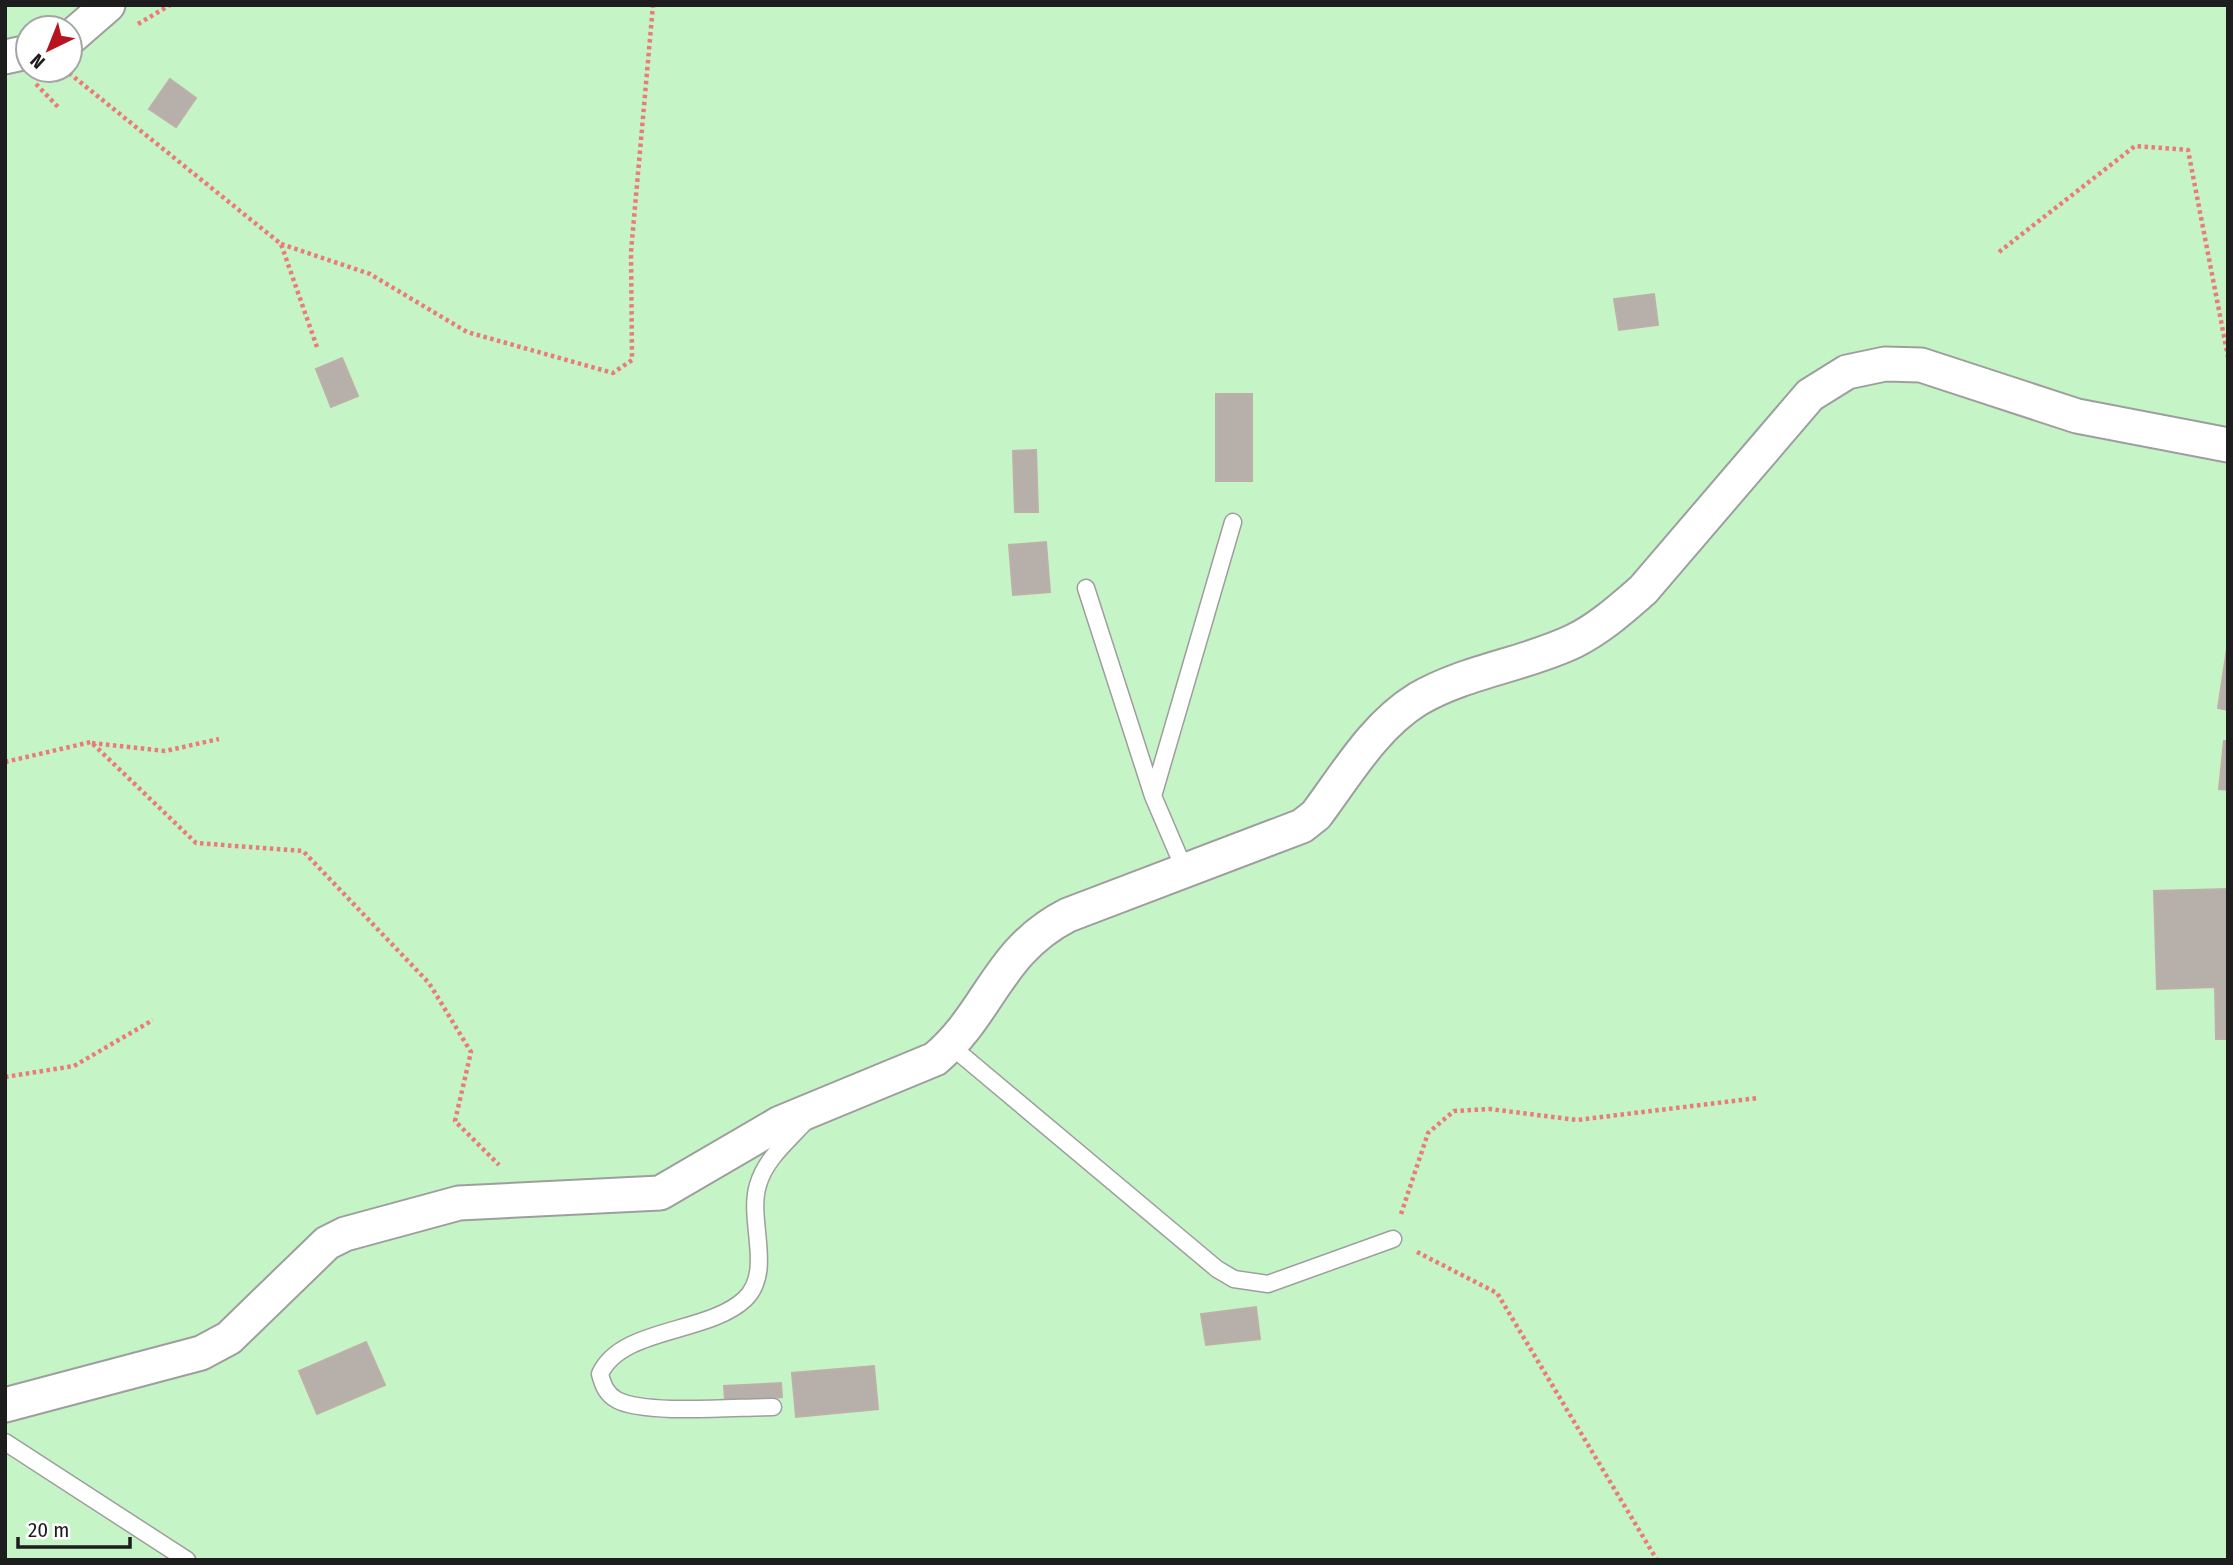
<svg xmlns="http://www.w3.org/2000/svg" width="2233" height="1565" viewBox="0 0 2233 1565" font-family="'Fira Sans Condensed',sans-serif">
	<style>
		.park { fill: #c5f4c6; fill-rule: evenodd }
		.building { fill: #b7afaa; stroke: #beb0a8; stroke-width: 2 }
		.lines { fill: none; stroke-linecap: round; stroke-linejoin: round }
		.service-casing { stroke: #9e9e9e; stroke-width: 19 }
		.minor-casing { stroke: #9e9e9e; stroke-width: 37 }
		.path { stroke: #ec7b77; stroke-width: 4.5; stroke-dasharray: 3.5 3.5; stroke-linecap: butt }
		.service { stroke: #fff; stroke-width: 16 }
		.minor { stroke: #fff; stroke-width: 33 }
	</style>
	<rect width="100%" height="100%" fill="#eeeae4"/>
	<!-- park -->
	<path class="park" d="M5,5H2228V1560H5ZM28,28H70V70H28Z"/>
	<!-- building -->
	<path class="building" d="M170,79L196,98L176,127L149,109Z
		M1654,294L1658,325L1619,330L1614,299Z
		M342,358L358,396L331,407L316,369Z
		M1216,394H1252V481H1216Z
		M1036,450L1038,512H1015L1013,451Z
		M1046,542L1050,592L1013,595L1009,545Z
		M2228,642V710L2218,708Z
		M2224,741H2228V790L2219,789Z
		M2228,889V1039H2216L2215,987L2157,989L2154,891Z
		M1256,1307L1260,1339L1206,1345L1201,1314Z
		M366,1342L385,1385L317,1414L299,1371Z
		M874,1366L878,1409L796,1417L792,1373Z
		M781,1383L782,1397L725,1401L724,1386Z"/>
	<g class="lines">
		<defs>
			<path id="service" d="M1086,588L1153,796L1186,873
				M1153,796L1233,522
				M951,1046L1217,1269L1234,1279L1268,1284L1393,1239
				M773,1407C737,1407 645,1415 617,1400C606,1394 603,1385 600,1374C621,1327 708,1334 745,1299C774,1271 747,1220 758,1185C765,1159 789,1140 806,1121
				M5,1442L187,1560"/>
			<path id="minor" d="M70,38L108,5
				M5,57L28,52
				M5,1405L201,1353L229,1338L327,1243L345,1234L459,1203L660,1193L780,1123L935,1059C990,1013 997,951 1068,915L1302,826L1316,815C1346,775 1374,726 1418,699C1466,671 1524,665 1574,641C1600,628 1621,609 1643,590L1810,395L1847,372L1885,364L1921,365L2077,416L2228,445"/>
		</defs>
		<!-- service casing -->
		<use href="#service" class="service-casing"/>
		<!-- minor casing -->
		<use href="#minor" class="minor-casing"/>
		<!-- path -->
		<path class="path" d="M138,24L170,5
			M69,73L281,244L318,350
			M36,84L59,108
			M281,244L370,274L467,332L613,373L632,360L631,252L653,5
			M1999,252L2135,146L2188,150L2228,357
			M92,743L165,751L219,739
			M5,762L91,742L196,843L303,851L429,983L471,1052L455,1121L499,1165
			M5,1077L74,1066L153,1020
			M1401,1214L1428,1133L1454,1111L1490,1109L1577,1120L1758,1098
			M1417,1252L1497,1293L1657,1560"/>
		<!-- service -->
		<use href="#service" class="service"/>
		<!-- minor -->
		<use href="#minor" class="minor"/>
	</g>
	<!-- border -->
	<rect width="2233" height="1565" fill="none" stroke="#1d1d1d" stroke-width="14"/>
	<!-- north arrow -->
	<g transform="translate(49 49) rotate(223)"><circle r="33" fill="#ffffff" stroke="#a5a5a5" stroke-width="2"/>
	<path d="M0-5L12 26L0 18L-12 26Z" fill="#b7141f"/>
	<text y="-10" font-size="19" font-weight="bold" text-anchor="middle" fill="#1d1d1d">N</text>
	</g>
	<!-- scale -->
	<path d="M18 1537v10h112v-10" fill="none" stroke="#1d1d1d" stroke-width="3.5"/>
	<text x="28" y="1537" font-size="21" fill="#1d1d1d" stroke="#ffffff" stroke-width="5" paint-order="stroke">20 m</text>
</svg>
